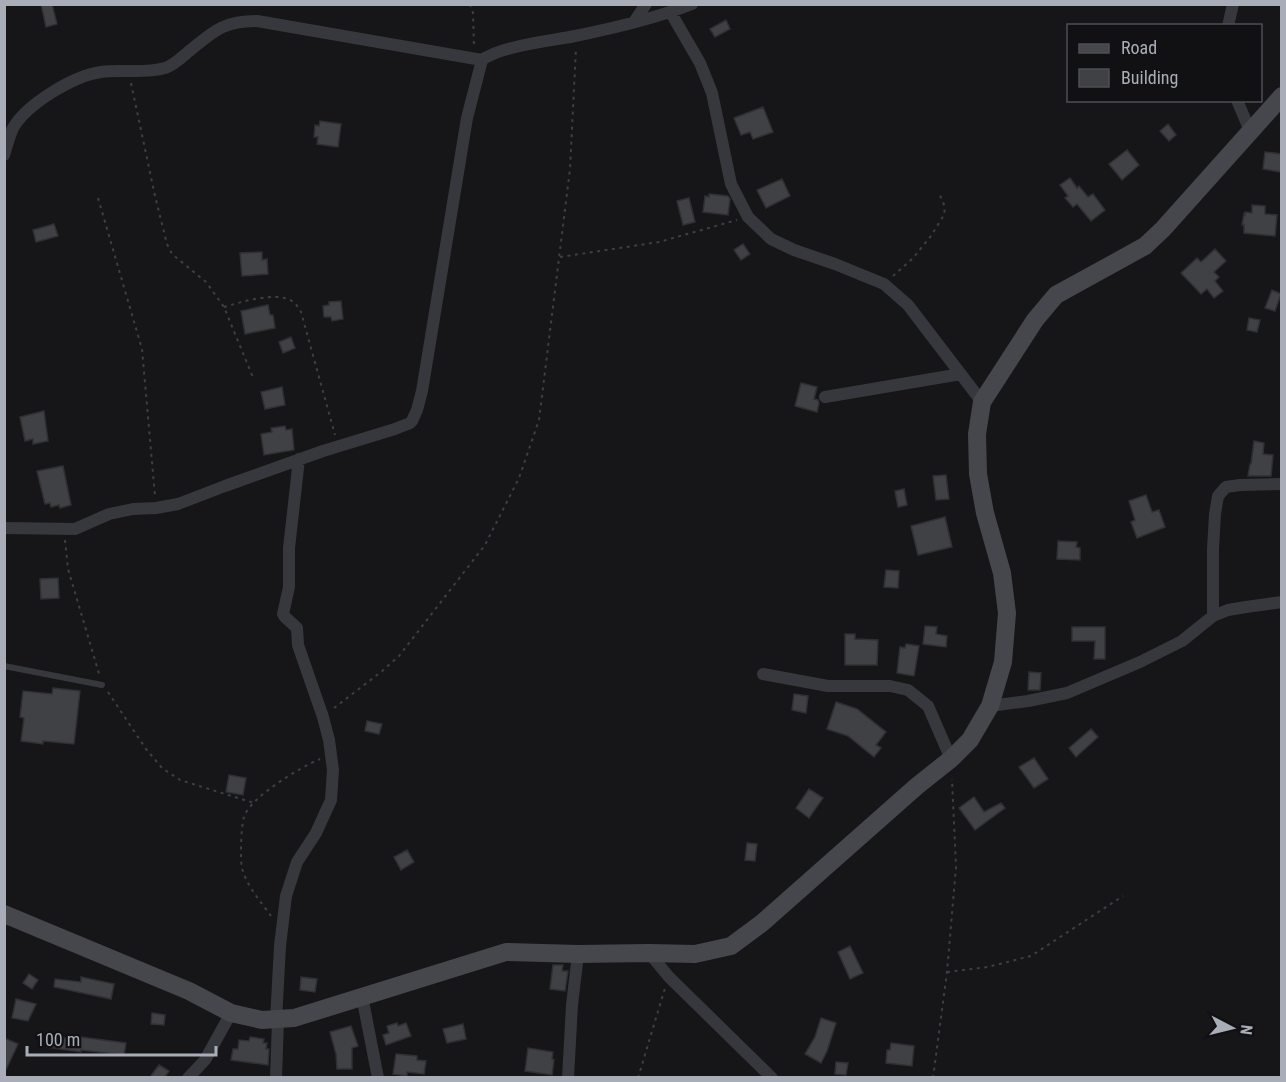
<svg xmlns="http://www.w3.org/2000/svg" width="1286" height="1082" viewBox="0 0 1286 1082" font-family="'Roboto Condensed',sans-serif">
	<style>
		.building { fill: #404145; stroke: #303034; stroke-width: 1.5 }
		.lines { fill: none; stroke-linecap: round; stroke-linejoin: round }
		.path { stroke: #3d3f44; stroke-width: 2; stroke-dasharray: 3 4.5; stroke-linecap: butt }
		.lane { stroke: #37383d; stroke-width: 6 }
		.street { stroke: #37383d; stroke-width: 12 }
		.secondary { stroke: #45474d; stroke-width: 18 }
	</style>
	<rect width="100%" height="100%" fill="#161618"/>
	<!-- building -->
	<path class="building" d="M41,4H52L57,24L46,27Z
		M726,20L730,29L715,37L710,29Z
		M763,107L773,132L753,139L750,132L741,135L734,118Z
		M320,121L341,124L338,147L317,144L318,137H314L315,125L319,126Z
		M1168,124L1176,135L1169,141L1160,131Z
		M1127,150L1139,165L1122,180L1109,164Z
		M1265,152L1281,154V172L1263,169Z
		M1070,178L1077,188L1079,186L1088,197L1093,194L1105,210L1091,221L1077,204L1073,207L1065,198L1068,196L1060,185Z
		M782,179L790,196L766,208L757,190Z
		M709,194L728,196L730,199L728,215L703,212L705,196L709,197Z
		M689,198L695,222L683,225L677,201Z
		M1252,205L1265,206V214L1277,215L1275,236L1244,233V225H1242L1244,214L1245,215V212L1252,213Z
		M54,224L58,236L36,242L33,230Z
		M743,244L750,254L741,260L734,250Z
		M1215,249L1226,261L1214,272L1219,277L1215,281L1223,291L1214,298L1207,289L1201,294L1181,273L1197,258L1201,262Z
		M262,252V260L267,259L268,274L242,276L240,253Z
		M1272,290L1281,294L1275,311L1265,308Z
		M341,301L343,319L332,321L331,317H324L323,306L329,305V302Z
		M268,305L270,315H273L275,328L245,334L241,311Z
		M1249,318L1260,320L1257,332L1247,330Z
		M291,337L295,348L283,353L279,342Z
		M801,383L817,387L814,399L818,400L819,403L817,412L795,406Z
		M282,387L285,405L265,409L261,392Z
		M44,411L48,441L33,444V439L25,441L20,417Z
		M285,426L286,430L292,429L294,450L264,455L261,434L272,432L271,428Z
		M1254,441L1264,443L1263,454L1273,455L1271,476H1248L1250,464H1251Z
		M63,466L71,505L60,508L59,505L51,507L50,503L45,504L37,471Z
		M946,475L949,499L936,500L933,476Z
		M904,489L907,505L898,507L895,491Z
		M1146,495L1152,512L1159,510L1165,527L1137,538L1131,522L1135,520L1129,501Z
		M945,517L952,547L918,555L911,526Z
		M1058,541L1077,542L1076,547L1080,548V560L1057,559Z
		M886,570L899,571L898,588L884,587Z
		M58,578L59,598L41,599L40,579Z
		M925,626L937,627L936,634L947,636L946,647L923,644Z
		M1072,627H1105V659H1094L1095,641H1072Z
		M845,634H855V639L878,640L877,665H845Z
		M906,644L919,646L914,676L897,673L900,647L905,648Z
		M1029,672L1041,673L1040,690H1028Z
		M53,688L80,691L74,744L43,741V744L21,741L24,718L20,717L23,691L52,694Z
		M794,694L808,696L806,713L792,710Z
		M836,702L857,709L886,732L876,745L881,748L874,757L848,736L827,729Z
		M367,721L382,724L379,734L365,731Z
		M1091,729L1098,737L1076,757L1069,748Z
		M1034,758L1048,779L1034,788L1019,767Z
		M229,775L246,778L243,795L226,792Z
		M809,789L823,798L809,818L796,808Z
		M974,797L984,812L1001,803L1005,808L975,830L959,808Z
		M747,843L757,844L755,861L745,860Z
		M407,850L414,862L401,870L394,857Z
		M850,946L863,973L850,979L838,952Z
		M553,965H563L562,971H568L565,991L550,989Z
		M29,974L38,980L32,989L23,983Z
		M81,977L114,984L111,999L54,987L55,979L81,982Z
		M301,977L317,979L315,992L300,990Z
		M16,999L36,1004L28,1021L12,1018Z
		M152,1013L165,1015L164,1025L151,1024Z
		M821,1018L836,1023L827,1051L821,1063L805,1054L815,1037Z
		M397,1023L398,1026L406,1023L411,1036L386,1045L383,1035L389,1033L387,1026Z
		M463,1024L466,1039L447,1043L443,1029Z
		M351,1026L358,1046L352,1048V1069H337L336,1054L330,1032Z
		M49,1036L72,1039L73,1036L126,1043L124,1055L81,1050V1052L47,1047Z
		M250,1037L264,1039L263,1043H267L266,1049H269L268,1065L231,1060L233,1049H238L239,1040L249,1041Z
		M4,1038L18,1044L4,1074Z
		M891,1043L914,1046L912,1066L886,1063L887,1050H890Z
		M528,1048L553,1052L552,1059L554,1060L552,1075L525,1071Z
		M396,1054L417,1056V1060L426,1061L424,1074L407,1072V1076L393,1074Z
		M836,1062L848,1063L846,1075L835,1074Z
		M159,1065L169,1071L165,1077H150Z"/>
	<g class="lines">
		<!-- path -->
		<path class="path" d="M470,4L473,13L474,47
			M131,83L155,196L167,244L172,254L206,282L224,307L254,380
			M98,198L142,349L155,496
			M560,257L659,242L737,220
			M893,276L913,258L931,236L944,215L945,207L939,193
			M224,307C241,302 276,291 292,301C296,304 299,308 301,312L335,435
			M65,540L68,569L100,677
			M108,692L146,749L162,768L180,780L254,803
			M334,708L381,672L399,656L485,545L519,478L539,420L570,169L576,48
			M271,916C261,902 246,885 242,868C240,860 241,826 244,817C250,797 301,767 320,759
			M947,972L988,967L1031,956L1123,896
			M638,1078L665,988
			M933,1078L947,972L956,867L952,779"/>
		<!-- lane -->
		<path class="lane" d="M4,666L102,685"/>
		<!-- street -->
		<path class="street" d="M671,13L700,63L712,93L731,184L748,217L771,239L794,250L835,264L884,284L908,305L982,402
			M634,22L646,4
			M1228,26L1233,4
			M1237,100L1250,131
			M4,155C7,146 9,137 13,128C27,104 73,76 101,72C122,69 144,74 165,68C174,65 181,58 188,52C213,32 222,21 257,21L482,60
			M825,397L961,374
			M4,528L75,529L109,514L133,509L156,508L178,504L225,486L323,451L395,429L410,423L412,421L417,410L422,391L467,118L482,60C501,46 550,41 575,36C615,28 654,19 692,4
			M1213,616V549L1215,514L1218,496L1226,487L1240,485L1282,484
			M763,674L828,686H890L908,690L928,706L951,759
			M990,706L1028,701L1067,693L1140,662L1182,641L1213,616L1228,610L1246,607L1282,602
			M649,953L669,977L772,1078
			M362,996L378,1078
			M276,1020L280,946L286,896L297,862L316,833L331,800L333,770L329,740L323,717L298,645L297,628L285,617L283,614L289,587V548L299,459
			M188,1078L205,1060L231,1013
			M276,1078L278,1020
			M568,1078L572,1005L578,954"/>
		<!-- secondary -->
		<path class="secondary" d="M4,914L189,991L231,1013L262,1020L294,1018L506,952L578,954L649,953L695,954L731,946L762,923L917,786L951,759L970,740L990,706L1003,662L1007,613L1002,573L985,513L978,474L977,434L982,402L1035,320L1056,295L1145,246L1163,229L1282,96"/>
	</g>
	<!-- border -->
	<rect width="1286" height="1082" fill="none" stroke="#a8adb8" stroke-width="12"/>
	<!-- legend -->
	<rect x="1067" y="24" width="195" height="78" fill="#111113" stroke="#4d4f55" stroke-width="1.5"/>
	<rect x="1079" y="44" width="30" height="9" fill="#45474d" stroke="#4d4f55" stroke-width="1.5"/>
	<text x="1121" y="54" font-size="18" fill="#a8adb8">Road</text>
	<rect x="1079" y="69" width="30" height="18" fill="#404145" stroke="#4d4f55" stroke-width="1.5"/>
	<text x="1121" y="84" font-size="18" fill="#a8adb8">Building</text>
	<!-- north arrow -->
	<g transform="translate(1232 1028) rotate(97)" stroke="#111113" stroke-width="4.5" paint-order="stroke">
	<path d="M0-4.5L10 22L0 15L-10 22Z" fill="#a8adb8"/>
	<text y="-9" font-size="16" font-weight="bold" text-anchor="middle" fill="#a8adb8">N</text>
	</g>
	<!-- scale -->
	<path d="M27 1046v9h189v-9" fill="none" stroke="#a8adb8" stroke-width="3"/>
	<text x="36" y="1046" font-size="18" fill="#a8adb8" stroke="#111113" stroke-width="4.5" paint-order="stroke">100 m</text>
</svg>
